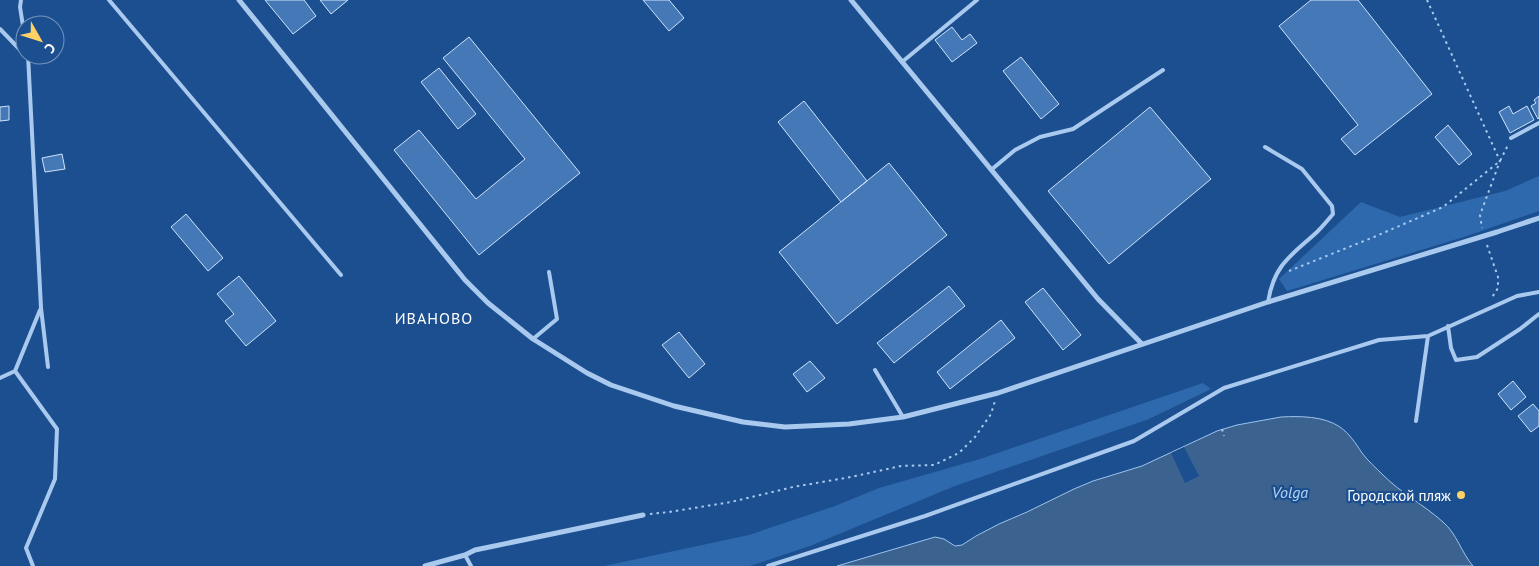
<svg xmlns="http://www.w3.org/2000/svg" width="1539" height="566" viewBox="0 0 1539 566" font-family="'PT Sans',sans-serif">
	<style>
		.green { fill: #2e69ad }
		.water { fill: #3c6290; stroke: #9cc4f0 }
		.pier { fill: #1b4f8f }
		.building { fill: #4478b7; stroke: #cfe3fa }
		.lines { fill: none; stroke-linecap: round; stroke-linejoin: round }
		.path { stroke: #a9c9ee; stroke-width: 2; stroke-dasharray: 2.5 4; stroke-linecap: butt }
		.lane { stroke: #a9c9ee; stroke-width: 4 }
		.street { stroke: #a9c9ee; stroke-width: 5 }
		.poi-dot { fill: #ffd166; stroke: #1b4f8f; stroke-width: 2 }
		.labels { text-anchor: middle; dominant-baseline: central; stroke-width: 4.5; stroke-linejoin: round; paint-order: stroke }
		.poi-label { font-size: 15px; fill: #fff; stroke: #1b4f8f; text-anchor: end }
		.neighbourhood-label { font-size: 16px; letter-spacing: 1px; fill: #fff; stroke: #1b4f8f }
		.water-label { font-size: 16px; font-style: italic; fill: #b5d3f5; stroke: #1b4f8f }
	</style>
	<rect width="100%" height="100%" fill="#1b4f8f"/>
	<!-- green -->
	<path class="green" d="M1539,176V211L1467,236L1287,291L1279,279L1361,202L1400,217L1505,191Z
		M1203,383L1211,389L1149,419L955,486L810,546L750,566H604L749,535L835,506L879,488L980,459Z"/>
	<!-- water -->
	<path class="water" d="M1281,417C1300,416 1324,416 1340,427C1350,434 1356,444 1362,453C1368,461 1376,468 1383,475C1401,493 1424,505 1443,522C1457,534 1461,552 1473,566H837L935,537L944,539L955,546L962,545L976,536L999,524L1027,512L1074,489L1093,481L1142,466L1217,431L1237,425Z"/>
	<!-- pier -->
	<path class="pier" d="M1184,447L1199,476L1185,483L1171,453Z"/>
	<!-- building -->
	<path class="building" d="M265,0H304L316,16L293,34Z
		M320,0H348L331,14Z
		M643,0H669L684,18L669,31Z
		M1311,0H1358L1432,94L1355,155L1341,139L1358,125L1279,26Z
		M952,27L962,40L970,34L977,43L952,62L935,40Z
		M469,37L580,173L479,255L394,150L419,130L476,199L525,159L443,58Z
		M1021,57L1059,104L1041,119L1003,71Z
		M439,68L476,114L458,129L421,82Z
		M1539,96V118L1538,119L1531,106L1536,103L1534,100Z
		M804,101L867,181L841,202L778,122Z
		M9,106V120L0,121V107Z
		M1509,106L1513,114L1527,106L1534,120L1510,133L1499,112Z
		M1150,107L1211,179L1109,264L1048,191Z
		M1448,125L1472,154L1459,165L1435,137Z
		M62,154L65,169L45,172L42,158Z
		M889,163L947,235L837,324L779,252Z
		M186,214L223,258L208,271L171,227Z
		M239,276L276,321L246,346L225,321L234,314L217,294Z
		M949,286L965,306L894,363L877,343Z
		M1043,288L1081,335L1063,350L1025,302Z
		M1001,320L1015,338L950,389L937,372Z
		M679,332L705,364L689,378L662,345Z
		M810,361L825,378L807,392L793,374Z
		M1513,381L1526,397L1511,410L1498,394Z
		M1533,404L1539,411V426L1531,432L1518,416Z"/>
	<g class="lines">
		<!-- path -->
		<path class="path" d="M1427,0L1500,161L1480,215L1482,228
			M1487,245L1498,277V288L1491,299
			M1289,271L1374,237L1443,207L1500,161L1508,145
			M1222,429L1224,436
			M650,514L669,512L731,502L793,487L851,477L901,466L934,465L959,453L975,437L991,414L995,401"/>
		<!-- lane -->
		<path class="lane" d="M21,0L20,7L25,39
			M109,0L341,275
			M0,29L28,58
			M28,55L41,308L48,367
			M902,62L977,0
			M1511,138L1539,123
			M1265,147L1302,169L1332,206L1333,214C1328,220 1323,226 1317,232C1292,255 1274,264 1268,302
			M991,170L1015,150L1040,137L1073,129L1163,70
			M1448,326L1451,348L1456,360L1477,357L1520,329L1539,314
			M533,339L557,319L549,272
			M875,370L903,417
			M0,378L15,371
			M1416,421L1428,336L1517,296L1539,292
			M465,555L471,566
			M33,566L26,548L55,479L57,429L15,371L40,310
			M768,566L925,516L1134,441L1224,388L1379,340L1428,336"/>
		<!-- street -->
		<path class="street" d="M239,0L465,280L488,303L533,339L587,373L611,385L674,406L743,422L785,427L849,424L903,417L998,393L1268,302L1497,232L1539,218
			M851,0L1098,299L1142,344
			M425,566L465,555L475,550L643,515"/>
	</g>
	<!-- markers -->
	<circle class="poi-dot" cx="1461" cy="495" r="5"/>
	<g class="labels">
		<!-- poi labels -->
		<g class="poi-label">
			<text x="1451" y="495">Городской пляж</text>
		</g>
		<!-- neighbourhood labels -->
		<g class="neighbourhood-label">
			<text x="434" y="318">ИВАНОВО</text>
		</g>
		<!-- water labels -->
		<g class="water-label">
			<text x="1290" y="492">Volga</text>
		</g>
	</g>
	<!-- north arrow -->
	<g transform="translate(40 40) rotate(129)"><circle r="24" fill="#1b4f8f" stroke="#7695bc"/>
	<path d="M0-4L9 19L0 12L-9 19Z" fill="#ffd166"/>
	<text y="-8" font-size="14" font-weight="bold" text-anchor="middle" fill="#ffffff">С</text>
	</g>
</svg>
